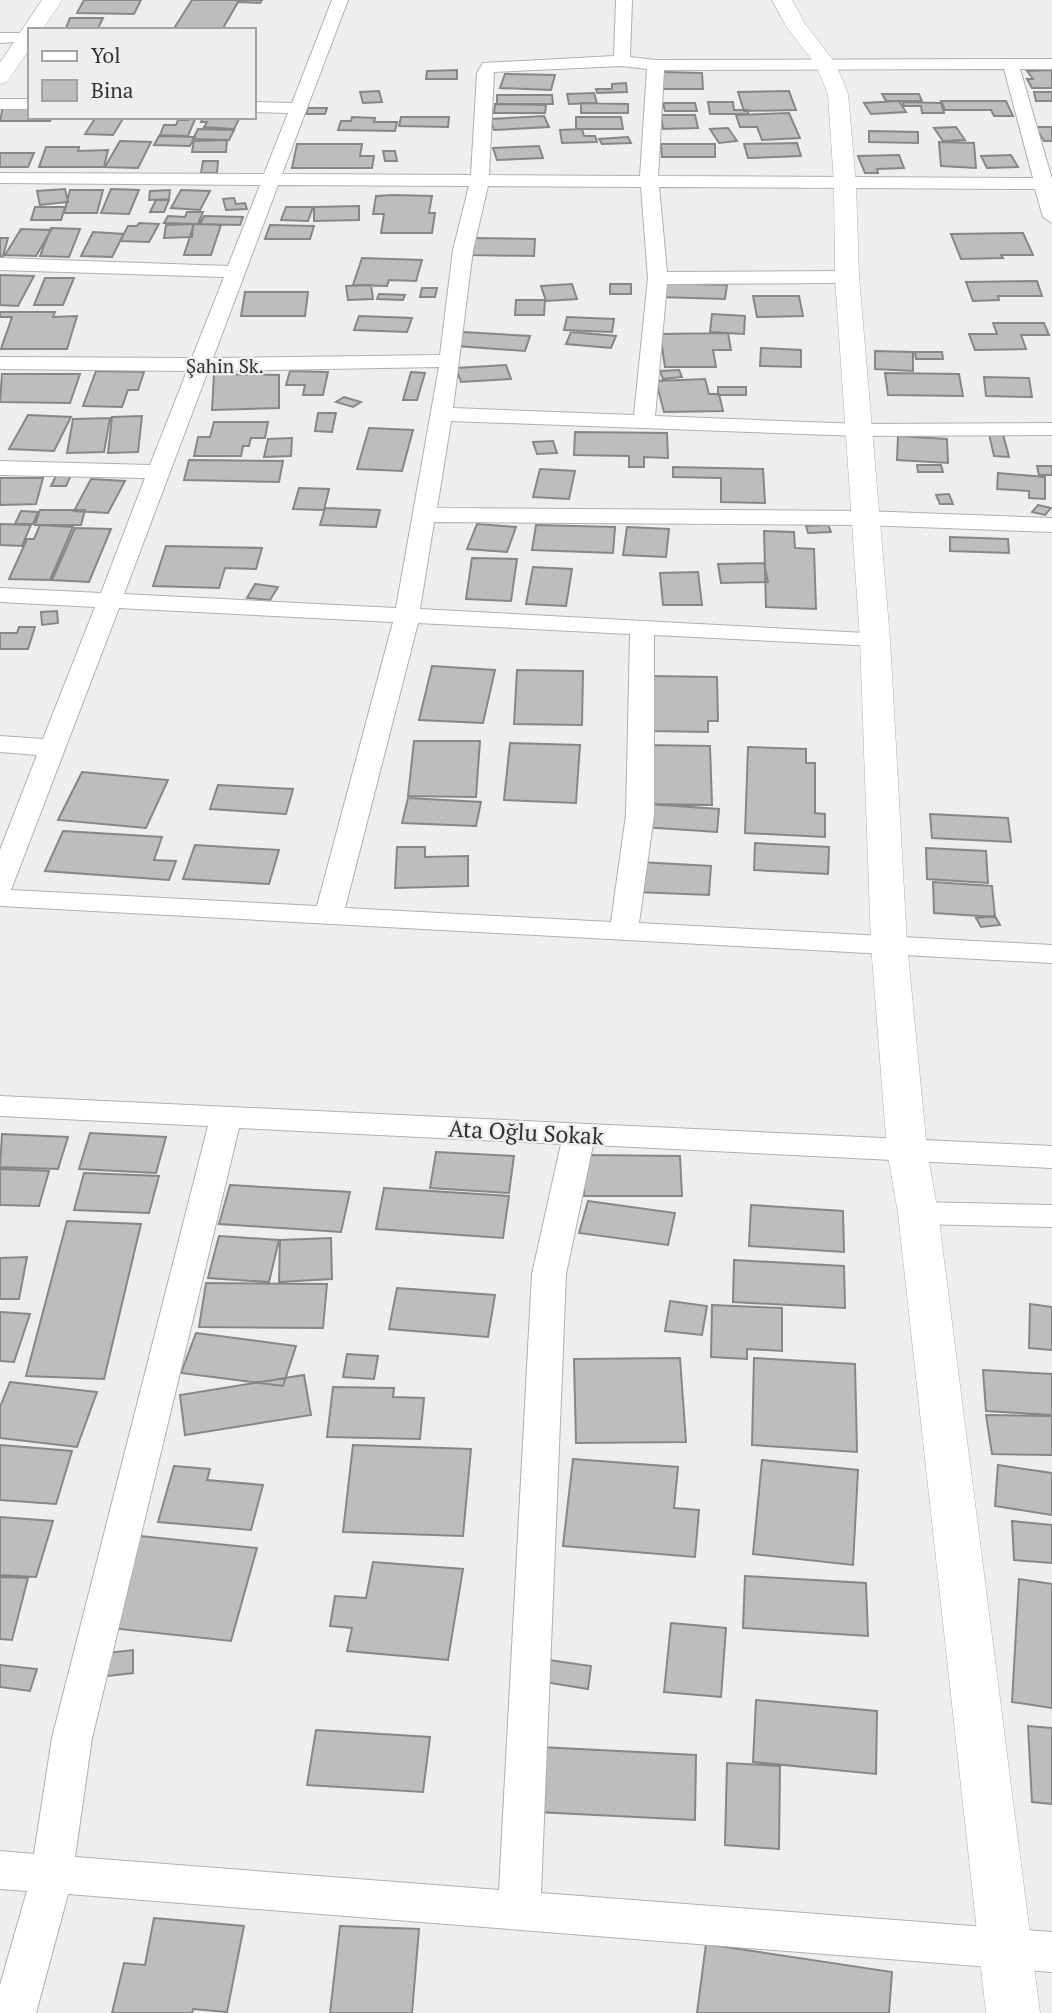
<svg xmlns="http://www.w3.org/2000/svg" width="1052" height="2013" viewBox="0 0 1052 2013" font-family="'PT Serif',serif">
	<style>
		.building { fill: #bebdbb; stroke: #878785; stroke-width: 2 }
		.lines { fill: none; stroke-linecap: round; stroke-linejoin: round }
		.minor-casing { stroke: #aeb0b1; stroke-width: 2 }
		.tertiary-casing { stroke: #aeb0b1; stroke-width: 1 }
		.minor { fill: #fff; fill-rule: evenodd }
		.tertiary { fill: #fff; fill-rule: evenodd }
		.labels { text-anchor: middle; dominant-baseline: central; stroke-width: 5; stroke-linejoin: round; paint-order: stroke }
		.far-street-label { font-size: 19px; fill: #323233; stroke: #edeef0 }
		.street-label { font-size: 23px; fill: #323233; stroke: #edeef0 }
	</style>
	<rect width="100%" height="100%" fill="#edeef0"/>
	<!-- building -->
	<path class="building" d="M84,0H141L134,14L77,13Z
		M192,0H262L260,3L238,2L222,30H173Z
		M70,18H103L98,28H66Z
		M457,70V79H426L427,71Z
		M1052,70V88H1032L1027,79H1033L1027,71Z
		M662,72L702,73L703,89H662Z
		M505,74L555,75L551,90L500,88Z
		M626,83L627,92L597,93L596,89H612V84Z
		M379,91L382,102L363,103L360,92Z
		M789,91L796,110L744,111L738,92Z
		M1034,92H1052V101H1036Z
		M594,93L597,103L569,104L567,94Z
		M882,94H919L922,101H886Z
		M497,95H552L553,104H497Z
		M899,101L906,112L871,114L864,103Z
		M941,101H1006L1013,116H994L991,110H945Z
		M708,102H733L734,110H748V114H710Z
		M903,102L941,103L944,113H922L921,106H904Z
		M581,103L628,104V113H581Z
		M663,103H695L697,111H665Z
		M495,104L546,105L545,113H494Z
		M3,106H30V117H52L50,121H0Z
		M308,108H327L325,114H306Z
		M789,113L800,138L762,140L757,127H740L736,115Z
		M661,115H695L698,128L663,129Z
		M544,116L549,127L494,130L490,119Z
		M96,117H124L113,135L85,134Z
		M188,117H196L188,136L160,135L164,125H176L178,120H188Z
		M203,117H240L234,129L204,127L207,122H201Z
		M352,117L375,118L374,122H397L395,131L338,130L341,121H351Z
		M401,117H449L448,127L399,126Z
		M576,117H621L623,129H576Z
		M956,127L965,140L943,141L934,128Z
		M1035,127H1052V141H1044Z
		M728,128L737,141L719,143L710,129Z
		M198,129L234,130L229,140L193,139Z
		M582,129L584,136H595L597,142L562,143L560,130Z
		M869,131L918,132V143L869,142Z
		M159,136L195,137L190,146L154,145Z
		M628,137L631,143L602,144L599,139Z
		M227,140L226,152H192L194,141Z
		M120,141L151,142L138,168L105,167Z
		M939,142L974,143L976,168L941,166Z
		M797,143L801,156L748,158L744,144Z
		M297,144H362L360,156H374L372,168H292Z
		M661,144H715V157H662Z
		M539,146L543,158L497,160L493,148Z
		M46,147H79L78,151L108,150L104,167H39Z
		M383,151H395L397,161H385Z
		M0,153H34L28,167H0Z
		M899,155L904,168L877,169L878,173H865L858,156Z
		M1011,155L1018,167L987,168L981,156Z
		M203,161H218L217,173H201Z
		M65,189L68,202L40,205L37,191Z
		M111,189L139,190L129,214L101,213Z
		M70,190H103L97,213H64Z
		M170,190L169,199L149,200L150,191Z
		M181,190L210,191L200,210L171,208Z
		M393,195L432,196L429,213H435L432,233H381L384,214H373L376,196Z
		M234,198L236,204L245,203L247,209L226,210L223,199Z
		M156,200H169L164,212H150Z
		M359,206V220L314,221V207Z
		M35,207H65L61,220H31Z
		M286,207H313L308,221L281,220Z
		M187,212H203L198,224L164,223L168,216L185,217Z
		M204,216L243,217L240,225L200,224Z
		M139,223L159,224L149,242L120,241L128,226H137Z
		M193,224L192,237L164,238L166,225Z
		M194,224L221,225L211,255H184Z
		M270,225L314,226L310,239H265Z
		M51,228L80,229L69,257L40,256Z
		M21,229L51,230L36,256L5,255Z
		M93,232L124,234L112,257L81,256Z
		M1023,233L1033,255H1001L1003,258L961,259L951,234Z
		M0,238H8L3,256L0,257Z
		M472,238L535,239L534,256L469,255Z
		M362,258L422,260L416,281L389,280L387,286L353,285Z
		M0,275L34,276L18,306L0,305Z
		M45,278H74L63,305H34Z
		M1037,281L1042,296H998L999,300L973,301L966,282Z
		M661,283L727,285L725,299L659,297Z
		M572,284L577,299L546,301L541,286Z
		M610,284H631V294H610Z
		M371,285L373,299L348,300L346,286Z
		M422,288H437L435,297H420Z
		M245,292H308L305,316H241Z
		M379,294L405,295L403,300L377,299Z
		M753,296H799L803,316L757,317Z
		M516,300H545L544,315H515Z
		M0,312H55L53,317L77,316L67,349H1L12,317H0Z
		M712,314L745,316L744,334L710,332Z
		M359,316L412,318L407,332L354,330Z
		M567,317L614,319L612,332L564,330Z
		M993,323H1044L1049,335H1021L1026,349L975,350L969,334H997Z
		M463,332L530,336L525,351L457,346Z
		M571,332L616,336L611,348L566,344Z
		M728,333L731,350H713L716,367H665L660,334Z
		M761,348L801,350V367L760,366Z
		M875,351L913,352V371L875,369Z
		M915,352H942L943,359H916Z
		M506,365L511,379L461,382L456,368Z
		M679,370L682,377L663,379L660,371Z
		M96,371L144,372L138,390H128L122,407L83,406Z
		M290,371L328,372L323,395H303L305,385H286Z
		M411,372L425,373L417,400H403Z
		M885,373L959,374L963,396L888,395Z
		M2,374H80L70,403L0,402Z
		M214,374L279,375V408L212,410Z
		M984,377L1029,378L1032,397L986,396Z
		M705,379L709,394H719L723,411L664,412L656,381Z
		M718,387H746V395H718Z
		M344,397L361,402L353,407L336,402Z
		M318,413H336L332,432L315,431Z
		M28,415L71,417L54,451L9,449Z
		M142,416L138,452L108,453L112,417Z
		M110,418L104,452L67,453L73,419Z
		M214,422H268L265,438H251L249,446H243L241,456H194L198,437H210Z
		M369,428L413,430L402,471L357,469Z
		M575,432L667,433L668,458L644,457V467H629V456L574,455Z
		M989,434H1003L1009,457L994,456Z
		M898,436L947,439L948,463L897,460Z
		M292,438L291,456L264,457L268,439Z
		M553,441L557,453L537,454L533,442Z
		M189,460L283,461L279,482L184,480Z
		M917,465H941L943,472H918Z
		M1037,466H1052V475H1039Z
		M673,467L763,469L765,503L721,502V478L673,477Z
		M540,469L575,471L569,499L533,497Z
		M998,473L1045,477V499L1029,498V491L997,489Z
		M57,474L71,475L66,486H51Z
		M0,478H43L36,504L0,505Z
		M91,479L125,481L108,513L74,511Z
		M299,488L329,489L324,510L293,509Z
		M949,494L953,504H940L936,495Z
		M1038,505L1051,508L1045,515L1032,512Z
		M325,508L380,510L376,527L320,525Z
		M40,510H85L81,525H35Z
		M21,511L38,512L33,524H15Z
		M0,524L31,525L22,546L0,545Z
		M477,524L516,527L507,552L467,549Z
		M40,525L73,527L50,580L9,579L27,539H34Z
		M536,525L615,527L613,553L532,550Z
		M828,525L831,532L808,533L806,526Z
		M627,527L669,529L666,557L623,555Z
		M75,528L111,529L89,582L52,580Z
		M764,531L794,532L795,548L814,549L816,609L766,607Z
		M950,537L1008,539L1009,553L950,551Z
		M166,546L262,548L256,569L225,568L219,588L153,586Z
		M472,558L517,559L511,601L466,599Z
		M764,563L768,582L721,583L718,564Z
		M533,567L572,569L566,606L526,604Z
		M698,572L702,605H663L660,573Z
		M255,584L278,587L270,600L247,598Z
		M57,611L58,623L42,625L41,612Z
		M19,627H35L28,649H0V633H17Z
		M432,666L495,670L483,723L419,720Z
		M517,670L583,671L582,725L514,724Z
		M649,676L717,677L718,721H708V732L649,731Z
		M414,741H480L476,797L408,796Z
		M510,743L580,745L576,803L504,800Z
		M646,745L710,746L712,805L646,804Z
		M748,747L806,749V763H815V813L825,814V837L745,833Z
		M82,772L168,780L146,828L58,820Z
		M218,785L293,789L286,814L210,809Z
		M408,798L481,802L476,826L402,823Z
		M647,804L719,809L717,832L643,827Z
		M930,814L1008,818L1011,842L932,838Z
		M63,831L162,837L154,860L176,861L169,880L45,871Z
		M755,843L829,847L828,874L754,870Z
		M195,845L279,850L269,884L183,879Z
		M397,847H425V857L468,856V886L395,888Z
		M926,848L986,851L988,883L927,879Z
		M639,862L711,866L709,895L636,892Z
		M933,882L992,886L995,917L934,913Z
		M995,916L1000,925L981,927L976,918Z
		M90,1133L166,1137L156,1173L79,1169Z
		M2,1134L68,1137L58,1169L0,1167Z
		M436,1152L514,1156L509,1193L430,1188Z
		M584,1155L680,1156L682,1196H584Z
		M0,1169L49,1171L39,1206L0,1205Z
		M84,1173L159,1176L149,1213L74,1210Z
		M230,1185L350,1192L341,1232L219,1224Z
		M384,1188L509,1196L503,1238L376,1229Z
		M588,1201L675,1213L668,1245L579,1233Z
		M751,1205L843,1211L844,1252L749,1246Z
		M67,1221L141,1224L104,1379L26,1376Z
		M219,1236L279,1240L269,1282L208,1278Z
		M331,1238L332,1279L279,1282L280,1240Z
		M27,1257L19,1299H0V1258Z
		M734,1260L844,1266L845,1308L733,1302Z
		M206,1283L327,1284L323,1328L199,1327Z
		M397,1288L495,1295L488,1337L389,1329Z
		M670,1301L707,1306L702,1335L665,1331Z
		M1030,1304L1052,1307V1350L1029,1348Z
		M712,1305L782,1308V1351L747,1349V1359L711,1357Z
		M0,1312L30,1314L14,1362L0,1361Z
		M196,1333L296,1346L283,1386L181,1373Z
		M347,1354L378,1356L374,1379L343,1377Z
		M680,1358L686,1442L576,1443L574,1359Z
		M754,1358L855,1364L857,1452L752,1445Z
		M983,1370L1052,1374V1415L986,1411Z
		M304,1375L311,1415L185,1435L180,1395Z
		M10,1382L97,1392L77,1447L0,1438V1407Z
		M333,1387L394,1388L393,1397L424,1398L420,1439L327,1437Z
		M986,1415L1052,1416V1455L992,1454Z
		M0,1445L72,1451L56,1504L0,1500Z
		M353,1445L471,1449L463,1536L343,1532Z
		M573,1459L678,1467L674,1508L699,1510L695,1557L563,1546Z
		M762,1460L858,1470L853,1565L753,1554Z
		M998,1465L1052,1473V1515L995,1506Z
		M174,1466L210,1469L207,1480L263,1485L251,1530L158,1522Z
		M0,1517L53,1521L36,1577L0,1575Z
		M1012,1521L1052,1525V1563L1014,1560Z
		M140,1536L257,1548L231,1641L110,1628Z
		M373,1562L463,1569L448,1660L347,1651L352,1628L330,1626L335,1596L366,1598Z
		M745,1576L866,1583L868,1636L743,1628Z
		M0,1577L28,1578L12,1640L0,1639Z
		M1019,1579L1052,1584V1708L1012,1702Z
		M671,1623L726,1628L721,1697L664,1692Z
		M133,1650V1673L98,1677L99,1654Z
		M549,1660L591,1666L588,1689L544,1682Z
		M0,1665L37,1669L30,1691L0,1687Z
		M756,1700L877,1711L876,1774L753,1762Z
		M1028,1726L1052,1728V1804L1032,1802Z
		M316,1730L430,1737L423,1792L307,1785Z
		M540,1747L696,1755L695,1820L536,1812Z
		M727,1763L780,1766L779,1849L725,1845Z
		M154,1918L244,1926L227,2012L193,2009L192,2013H112L124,1963L145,1965Z
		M340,1926L419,1929L412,2013H330Z
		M706,1944L892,1972L889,2013H697Z"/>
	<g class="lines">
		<defs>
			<path id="minor" d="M332,0H348L282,174L471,175L477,73L483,63L614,56L616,0H632L630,57L656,60L1052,59V69H1020L1052,179V223L1043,217L1035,189L659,187L667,272L847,271L857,277L847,283L667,284L655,416L859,424L1052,423V435L859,436L451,421L437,508L864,511L1052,518V532L864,525L434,522L420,609L884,634L887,639L884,644L875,646L654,635V815L639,923L1052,945V963L0,906V850L37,755L0,752V736L43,739L95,607L0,602V588L101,593L145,478L0,475V461L150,465L187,371L0,369V357L192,358L224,277L0,270V258L228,266L260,185L0,183V173L264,174L288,113L254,112V102L292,103ZM622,66L647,69L640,176L489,175L494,72ZM1004,69L1033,178L658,176L664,70ZM278,185L469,186L453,250L440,355L213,358ZM488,186L641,187L648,278L634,415L453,408L473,250ZM439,367L396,608L124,594L208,371ZM119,608L393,622L317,906L11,890ZM418,623L630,634L626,815L611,922L345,908Z
				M0,33H30V41L0,43Z
				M0,99H30V109H0Z
				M0,1096L1052,1146V1168L593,1145L566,1274L541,1893L1052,1932V1972L68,1894L36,2013H0V1985L27,1891L0,1889V1851L34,1854L52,1738L208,1126L0,1116ZM239,1128L561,1144L532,1274L499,1890L75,1857L92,1738Z
				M918,1202L1052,1205V1227L918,1224L906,1221L902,1213L906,1205Z"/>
			<path id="tertiary" d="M42,0H62L42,30H30V48L7,82L0,84V63Z
				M772,0H792L805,24L836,64L848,94L856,184L859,277L890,639L907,944L927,1150L938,1213L1040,2013H986L898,1213L887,1150L871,944L860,639L835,277L834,184L828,94L816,65L786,26Z"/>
		</defs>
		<!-- minor casing -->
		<use href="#minor" class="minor-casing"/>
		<!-- tertiary casing -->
		<use href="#tertiary" class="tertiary-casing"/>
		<!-- minor -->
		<use href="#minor" class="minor"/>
		<!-- tertiary -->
		<use href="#tertiary" class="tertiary"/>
	</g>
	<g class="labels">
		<!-- far-street labels -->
		<g class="far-street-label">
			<text x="225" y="365">Şahin Sk.</text>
		</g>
		<!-- street labels -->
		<g class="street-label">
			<text transform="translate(526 1132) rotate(3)">Ata Oğlu Sokak</text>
		</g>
	</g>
	<!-- legend -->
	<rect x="28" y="28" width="228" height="91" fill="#edeef0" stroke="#a2a3a4" stroke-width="2"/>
	<rect x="42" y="51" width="35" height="10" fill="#ffffff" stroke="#a2a3a4" stroke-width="2"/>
	<text x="91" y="63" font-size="21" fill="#323233">Yol</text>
	<rect x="42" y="80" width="35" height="21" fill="#bebdbb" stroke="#a2a3a4" stroke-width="2"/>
	<text x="91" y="98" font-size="21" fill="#323233">Bina</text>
</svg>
